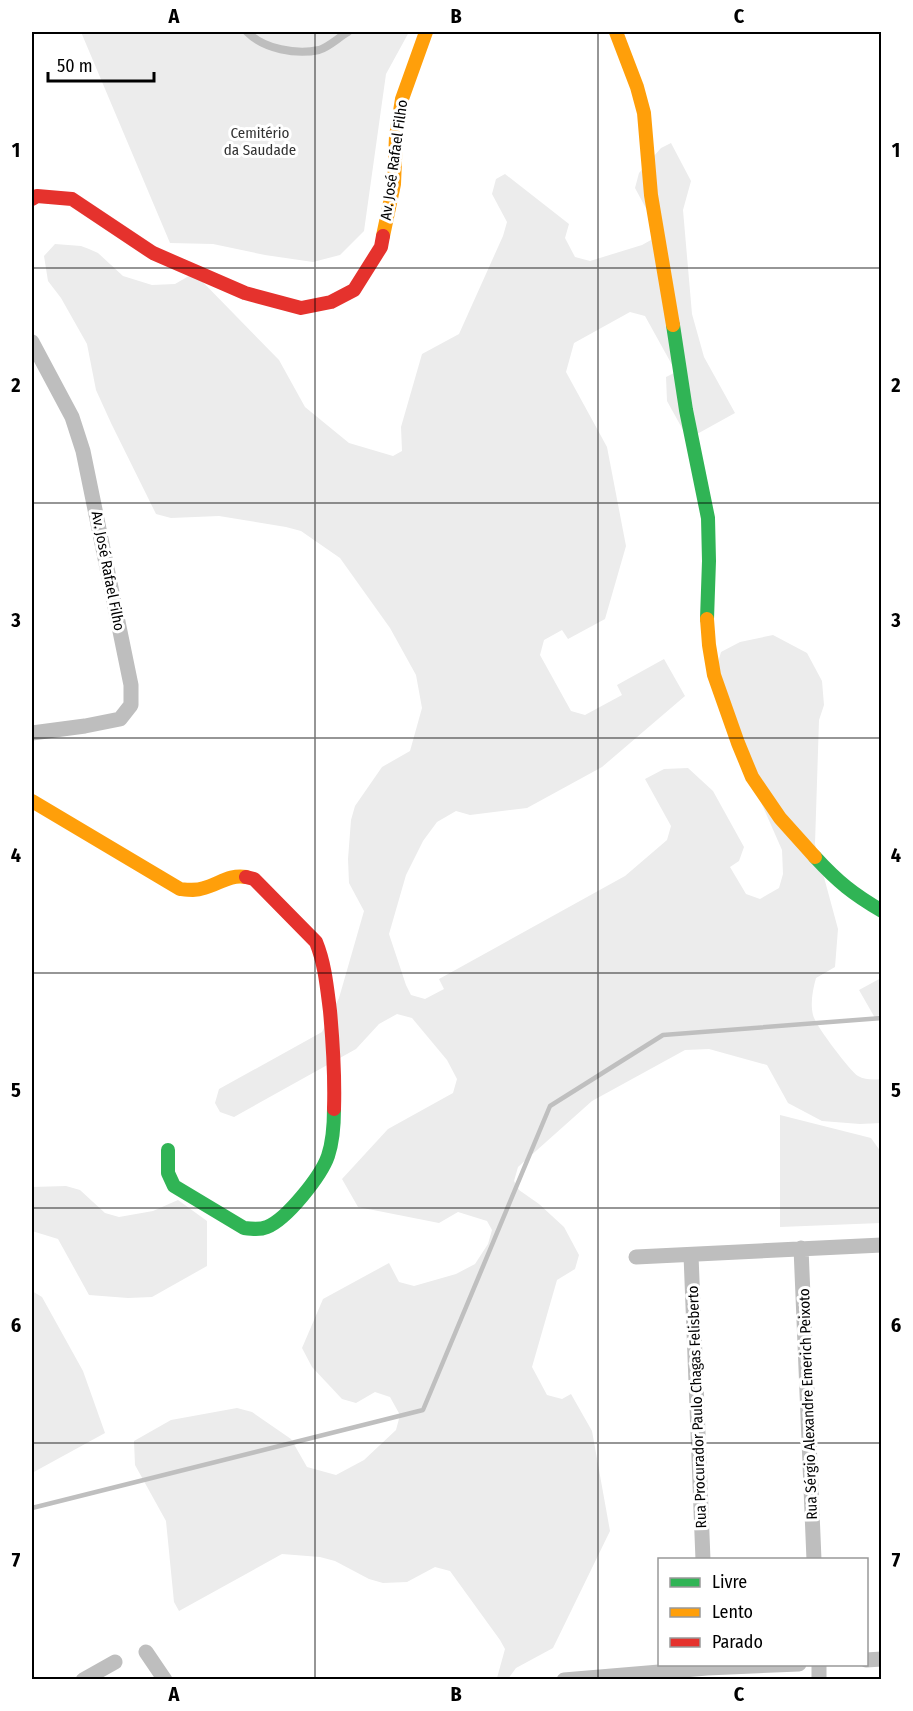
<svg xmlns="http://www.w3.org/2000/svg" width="913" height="1711" viewBox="0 0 913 1711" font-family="'Fira Sans Condensed',sans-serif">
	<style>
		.green { fill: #ececec }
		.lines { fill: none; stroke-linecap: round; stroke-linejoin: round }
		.stream { stroke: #bfbfbf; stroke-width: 4.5 }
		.lane { stroke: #bebebe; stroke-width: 8 }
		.street { stroke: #bebebe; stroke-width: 15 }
		.fast { stroke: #30b455; stroke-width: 14 }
		.slow { stroke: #ff9f0a; stroke-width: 14 }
		.jam { stroke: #e5322d; stroke-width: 14 }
		.grid { fill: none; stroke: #000; stroke-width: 1.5; stroke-opacity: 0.55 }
		.labels { text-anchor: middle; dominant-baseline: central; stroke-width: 6; stroke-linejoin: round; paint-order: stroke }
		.park-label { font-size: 15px; fill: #333; stroke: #fff }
		.street-label { font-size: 15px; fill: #000; stroke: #fff }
		.neatline { fill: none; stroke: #000; stroke-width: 2 }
		.grid-label { font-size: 20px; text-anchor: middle; font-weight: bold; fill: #000 }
	</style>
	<rect width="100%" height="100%" fill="#fff"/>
	<!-- green -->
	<path class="green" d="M81,32H409L386,74L364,231L340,255L313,262L265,255L213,244L170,243Z
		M671,143L691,181L683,210L692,314L704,357L735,413L688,439L667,401L666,377L676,372L645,316L630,312L574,343L566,372L607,447L626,546L605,619L568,639L562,630L544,640L540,655L571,711L585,715L622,695L617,685L664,659L685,696L602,767L527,808L470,815L456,811L437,822L423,841L406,875L389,934L406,985L411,995L425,999L444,989L439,979L625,876L667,840L671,826L645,779L664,769L688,768L713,791L744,847L739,861L730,867L746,894L760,899L779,888L783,874L782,850L739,752L717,666L721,652L740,642L773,635L807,653L822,681L824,705L819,720L815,844L838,929L835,967L816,978C813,989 810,1003 813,1015C815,1025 850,1071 858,1076C865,1080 874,1080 881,1079V1123L860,1124L822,1121L788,1103L767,1065L709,1049L685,1050L592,1101L518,1167L514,1181L519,1190L539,1204L564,1227L579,1255L575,1269L557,1280L532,1367L547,1395L562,1399L571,1394L592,1431L610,1531L553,1648L516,1668L508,1679H495L497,1678L505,1649L500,1640L450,1571L435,1567L407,1582L383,1583L369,1579L335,1561L320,1557L282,1554L179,1611L174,1602L166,1521L135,1465L134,1441L171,1420L237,1408L252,1412L291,1439L307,1467L336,1475L364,1460L396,1430L400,1415L390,1397L375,1392L356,1403L342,1399L312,1367L302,1348L323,1299L389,1263L399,1282L414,1286L456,1274L475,1264L488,1244L492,1230L487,1221L458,1212L439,1223L358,1207L342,1179L388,1129L453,1093L457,1079L447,1060L412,1018L397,1014L379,1024L356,1049L234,1117L220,1112L215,1103L219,1089L322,1032L339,998L364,911L349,883L348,859L351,820L355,806L382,767L410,751L422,708L416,675L390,628L340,558L301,531L286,527L219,516L171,518L156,514L111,423L96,390L87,344L61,298L48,281L44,256L55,244L81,246L89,249L98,253L123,276L152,285L175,284L194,273L279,360L305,407L349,443L393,456L402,451L401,427L422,354L459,334L503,236L507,222L492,194L496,179L505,174L569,224L565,238L575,257L590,261L642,245L651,240L655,225L635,188L639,173L661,148Z
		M881,978V1014L875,1018L859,990Z
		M780,1115L871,1138L881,1152V1223L780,1227Z
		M66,1186L80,1190L105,1213L119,1217L153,1211L178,1200L207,1221V1266L152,1297L128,1298L89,1295L58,1239L32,1231V1187Z
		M32,1291L42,1297L83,1371L105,1433L32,1473Z"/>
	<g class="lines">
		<!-- stream -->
		<path class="stream" d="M32,1508L423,1410L550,1106L663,1035L882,1018"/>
		<!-- lane -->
		<path class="lane" d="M247,32C264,49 296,55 319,50C329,47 339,37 348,32"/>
		<!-- street -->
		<path class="street" d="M32,342L72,417L83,451L131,685V705L120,719L85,726L32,733
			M801,1248L814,1560
			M691,1255L703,1560
			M636,1257L882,1245
			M146,1652L165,1680
			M866,1660L882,1659
			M819,1664V1680
			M83,1680L115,1662
			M564,1680L707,1668L799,1664"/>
		<!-- fast -->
		<path class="fast" d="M673,325L686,410L708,518L709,561L707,619
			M815,857C838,882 853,894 882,911
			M168,1150V1173L174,1186L244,1228C252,1229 260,1230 267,1227C287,1219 321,1176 328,1156C333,1141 334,1125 334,1109"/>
		<!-- slow -->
		<path class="slow" d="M616,32L637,87L644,113L651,195L673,325
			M383,236L394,184L396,136L402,99L426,32
			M707,619L709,645L714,675L738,743L752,777L780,818L815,857
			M32,801L180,889C189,890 196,891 204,888C219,884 230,874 246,877"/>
		<!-- jam -->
		<path class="jam" d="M32,199L37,196L72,199L153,253L245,293L301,308L331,302L354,290L381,247L383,236
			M246,877L254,879L316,942C325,964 327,988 330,1011C333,1044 335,1077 334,1109"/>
	</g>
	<!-- grid -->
	<path class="grid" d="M315,32V1680M598,32V1680M32,268H882M32,503H882M32,738H882M32,973H882M32,1208H882M32,1443H882"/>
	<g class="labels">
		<!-- park labels -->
		<g class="park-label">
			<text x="260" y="133">Cemitério<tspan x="260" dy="17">da Saudade</tspan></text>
		</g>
		<!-- street labels -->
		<g class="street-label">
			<text transform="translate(394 160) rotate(-82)">Av. José Rafael Filho</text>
			<text transform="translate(108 571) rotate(79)">Av. José Rafael Filho</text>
			<text transform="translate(808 1404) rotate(-92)">Rua Sérgio Alexandre Emerich Peixoto</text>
			<text transform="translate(697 1407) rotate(-92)">Rua Procurador Paulo Chagas Felisberto</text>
		</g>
	</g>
	<!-- border -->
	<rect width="913" height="1711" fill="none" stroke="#ffffff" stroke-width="66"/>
	<!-- legend -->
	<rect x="658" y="1558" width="210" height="108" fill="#ffffff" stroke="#999999" stroke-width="1.5"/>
	<rect x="670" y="1578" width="30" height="9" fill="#30b455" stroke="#999999" stroke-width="1.5"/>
	<text x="712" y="1588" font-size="18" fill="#000000">Livre</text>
	<rect x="670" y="1608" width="30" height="9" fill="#ff9f0a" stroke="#999999" stroke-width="1.5"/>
	<text x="712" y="1618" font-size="18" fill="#000000">Lento</text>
	<rect x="670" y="1638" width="30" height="9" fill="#e5322d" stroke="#999999" stroke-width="1.5"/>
	<text x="712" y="1648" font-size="18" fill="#000000">Parado</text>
	<!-- scale -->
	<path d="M48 72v9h106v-9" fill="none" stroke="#000000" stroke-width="3"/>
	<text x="57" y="72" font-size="18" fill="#000000" stroke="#ffffff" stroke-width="4.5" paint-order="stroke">50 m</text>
	<rect x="33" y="33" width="847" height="1645" class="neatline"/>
	<g class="grid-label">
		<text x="174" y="23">A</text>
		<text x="456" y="23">B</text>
		<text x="739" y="23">C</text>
		<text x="16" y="157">1</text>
		<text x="896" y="157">1</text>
		<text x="16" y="392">2</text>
		<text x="896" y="392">2</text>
		<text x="16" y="627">3</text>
		<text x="896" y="627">3</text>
		<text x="16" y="862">4</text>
		<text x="896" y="862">4</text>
		<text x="16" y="1097">5</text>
		<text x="896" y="1097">5</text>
		<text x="16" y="1332">6</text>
		<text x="896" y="1332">6</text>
		<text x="16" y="1567">7</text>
		<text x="896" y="1567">7</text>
		<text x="174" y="1701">A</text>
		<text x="456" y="1701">B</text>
		<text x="739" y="1701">C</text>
	</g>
</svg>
